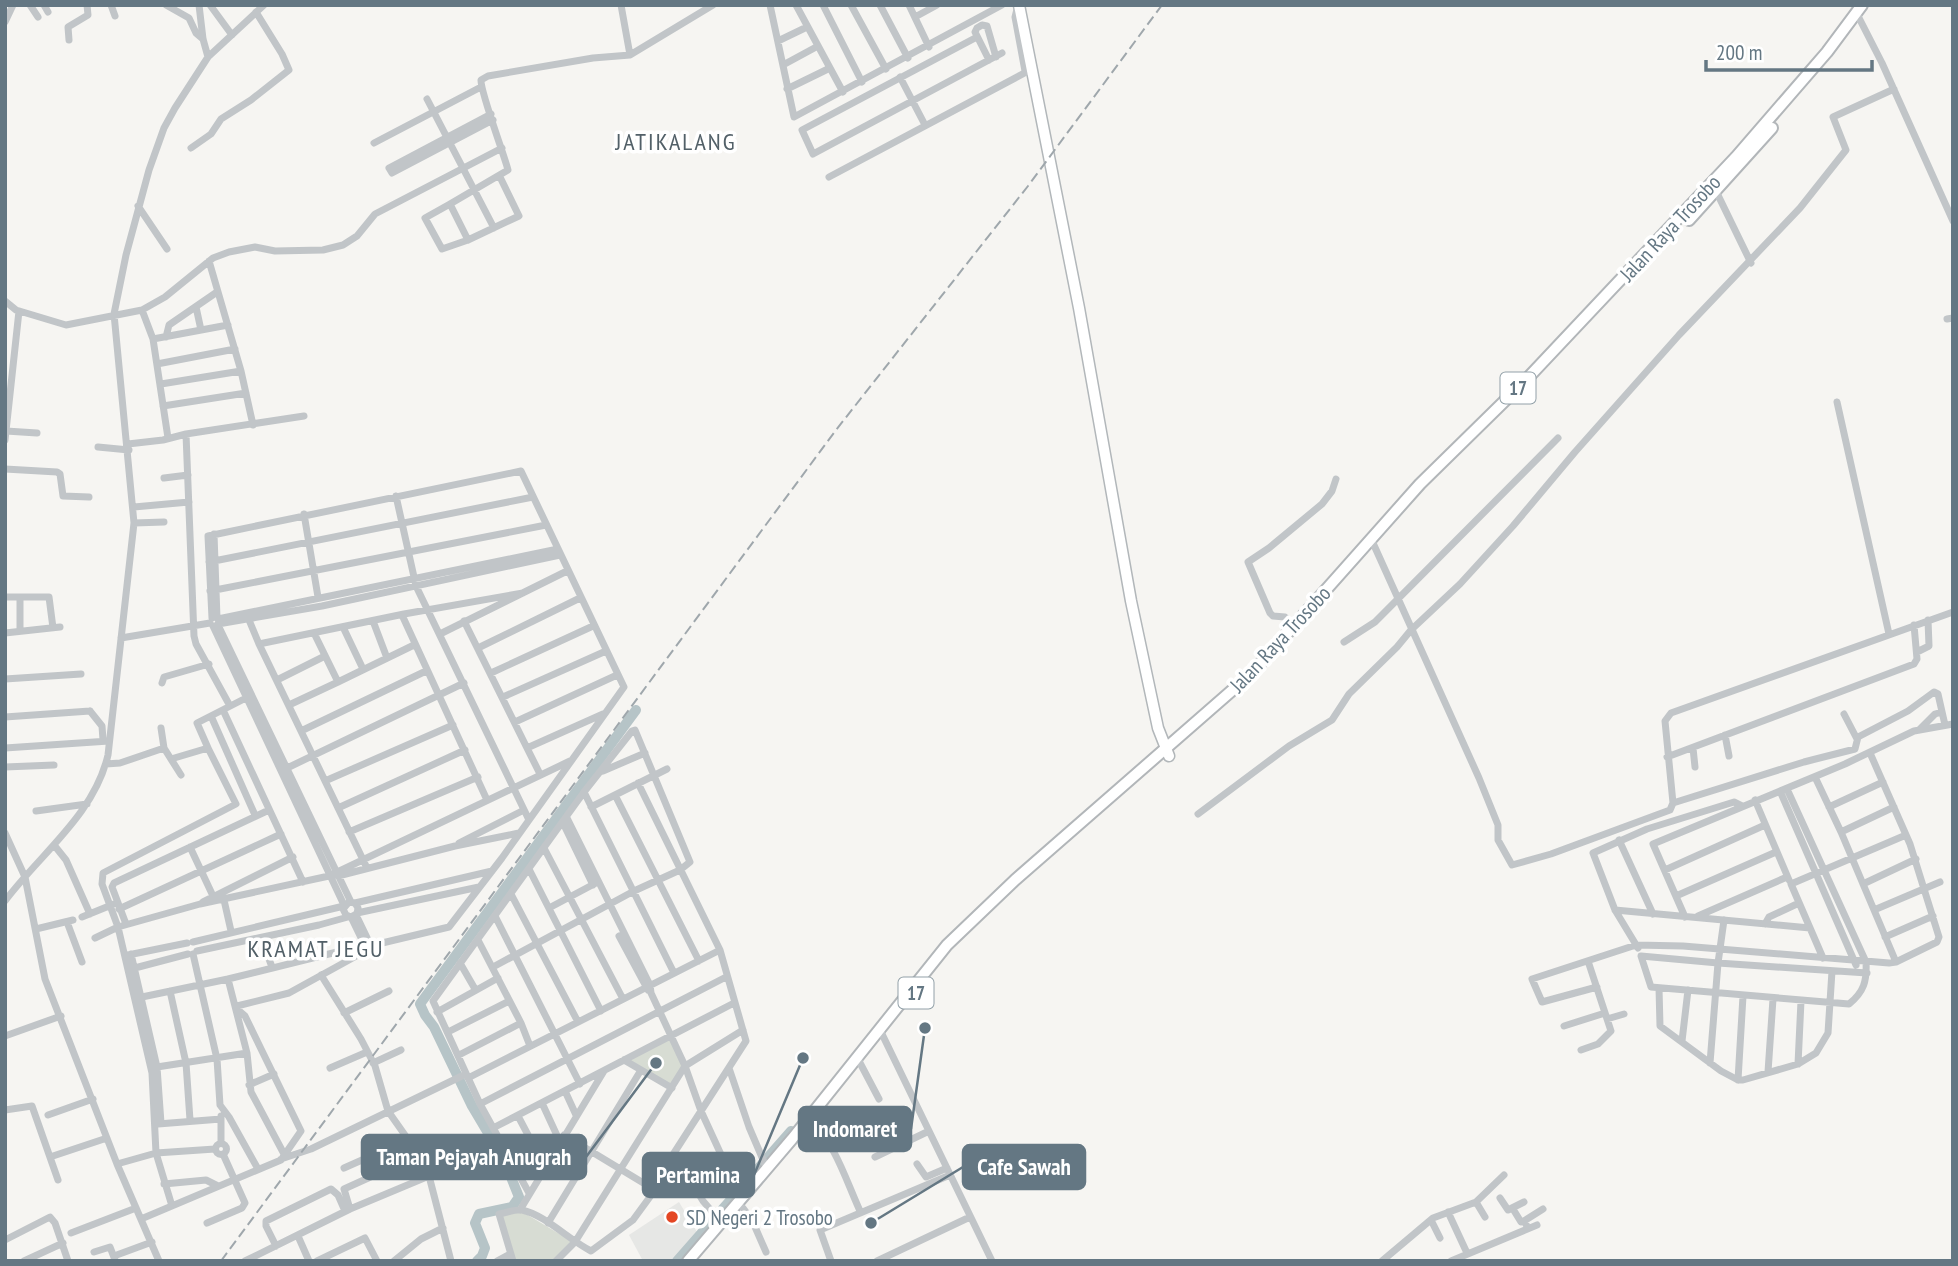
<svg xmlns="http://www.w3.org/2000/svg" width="1958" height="1266" viewBox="0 0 1958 1266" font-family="'PT Sans Narrow',sans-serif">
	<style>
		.built { fill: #e6e7e5 }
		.green { fill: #d7dcd3 }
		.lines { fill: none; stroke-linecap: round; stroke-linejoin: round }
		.river { stroke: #b6c4c7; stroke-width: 10 }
		.major-casing { stroke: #b2b7ba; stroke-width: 13 }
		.highway-casing { stroke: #b2b6b9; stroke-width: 14 }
		.minor { stroke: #c1c5c8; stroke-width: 7 }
		.major { stroke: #fff; stroke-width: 10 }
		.highway { stroke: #fff; stroke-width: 10 }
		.rail { stroke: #9fa7ac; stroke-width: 2; stroke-dasharray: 10 5; stroke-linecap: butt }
		.poi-dot { fill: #e44623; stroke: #fff; stroke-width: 2.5 }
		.labels { text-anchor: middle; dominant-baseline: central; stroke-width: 7; stroke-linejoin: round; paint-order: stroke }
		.shield { fill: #fff; stroke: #92a0a8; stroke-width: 2 }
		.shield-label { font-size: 19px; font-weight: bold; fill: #647783 }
		.street-label { font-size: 21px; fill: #647783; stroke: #fff }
		.poi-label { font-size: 21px; fill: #647783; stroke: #fff; text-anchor: start }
		.quarter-label { font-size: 24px; letter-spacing: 2px; fill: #526068; stroke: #fff }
		.leader { fill: none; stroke: #647783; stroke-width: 2.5 }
		.callout-dot { fill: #647783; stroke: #fff; stroke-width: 2.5 }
		.callout { fill: #647783; stroke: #647783; stroke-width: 2.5 }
		.callout-label { font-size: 23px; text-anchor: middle; font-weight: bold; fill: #fff }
	</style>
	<rect width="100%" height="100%" fill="#f6f5f2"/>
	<!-- built -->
	<path class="built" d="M679,1202L697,1232L672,1261H643L629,1235Z"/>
	<!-- green -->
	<path class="green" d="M671,1036L685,1066L672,1088L624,1060Z
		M521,1211L573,1242L554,1261H514L499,1215Z"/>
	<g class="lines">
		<!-- river -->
		<path class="river" d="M477,1261L482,1256L485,1248L475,1223L479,1214L512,1207L519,1197L504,1160L472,1106L434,1027L425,1015L420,1004L636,710
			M677,1261L791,1131"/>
		<defs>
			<path id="major" d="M1019,5L1079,308L1131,601L1158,728L1169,756"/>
			<path id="highway" d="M1689,220L1772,128
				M688,1261L792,1139L947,945L1015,880L1252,673L1420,484L1524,382L1736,157L1827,52L1862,5"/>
		</defs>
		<!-- major casing -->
		<use href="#major" class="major-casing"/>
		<!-- highway casing -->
		<use href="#highway" class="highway-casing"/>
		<!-- minor -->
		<path class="minor" d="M30,5L38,17
			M44,5L48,12
			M111,5L115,16
			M166,5L189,18L196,33L203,39
			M199,5L203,39L208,57
			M210,5L232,35
			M621,5L630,55
			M770,5L794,117L1002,5
			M796,5L843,92
			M823,5L862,82
			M851,5L886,69
			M880,5L908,58
			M909,5L929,47
			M1018,5L1015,17L1025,71
			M1856,12L1882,63L1953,221
			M915,17L937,5
			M5,22L13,5
			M977,37L802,130L813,154L1002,53
			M69,40L68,27L88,15L87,5
			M778,41L807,27
			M989,60L975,32L977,28L982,25L987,26L996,57
			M783,65L818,46
			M900,77L925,125
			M787,89L830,68
			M427,99L494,228
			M374,143L481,87
			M191,148L211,134L221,119L251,100L289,70L282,54L256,12
			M389,168L392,173L493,120
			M389,168L491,114
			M829,177L1032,69
			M1716,191L1751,263
			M450,204L425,218L442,249L468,240L519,216L500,177
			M138,206L167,249
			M468,240L450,204L508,170C504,154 480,91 481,80L488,76L593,58L630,55L713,5
			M209,261L241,371L253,425
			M5,301L16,310L66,325L142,310L165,297L213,258L229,252L255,247L275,251L323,250L343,245L357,236L375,214L502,148
			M196,307L201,330
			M142,310L153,339L168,438
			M1947,319L1953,318
			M166,337L169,325L217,292
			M153,339L228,325
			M157,364L235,349
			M161,384L241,371
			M1837,402L1889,634
			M163,406L246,393
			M6,431L37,433
			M186,434L194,636L196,644L230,706
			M5,440L19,311
			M128,444L163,440L186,434L304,416
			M98,447L129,450
			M5,469L57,472L60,474L63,496L89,497
			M164,478L188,475
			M396,496L416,586L529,820
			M134,507L189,502
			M304,514L318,597
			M134,523L164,522
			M214,534L217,618
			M1373,543L1479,778L1498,825V840L1512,865L1551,854L1670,810L1673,803L1665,721L1671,713L1953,612
			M209,562L533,497
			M210,591L546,525
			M5,597H49L53,628
			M20,597V631
			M402,615L487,800
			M212,618L208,536L521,471L624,687L502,858L449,927L378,944L289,993L237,1006
			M218,619L558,549
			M249,620L259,644L404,614L523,593
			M373,621L387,658
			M464,621L527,748L603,714
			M218,624L322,606L560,555
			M218,625L351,902
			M213,626L344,905
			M1295,626L1285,617L1273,616L1270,613L1248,562L1269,548L1322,504L1332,491L1336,479
			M343,627L363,669
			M5,633L60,627
			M314,633L338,682L414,645
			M440,634L567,571
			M121,638L210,623
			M1344,642L1375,622L1558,438
			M259,644L367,868
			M478,648L580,598
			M1917,652L1929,646L1928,620
			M491,673L593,626
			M5,679L81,674
			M277,680L325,656
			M162,683L164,677L209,664
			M503,697L606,651
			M289,705L338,682
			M223,710L303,882
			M90,711L102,726L103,740
			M1844,714L1857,739
			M211,716L255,815
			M5,717L90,711
			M515,722L617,675
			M161,728L164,748
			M1919,730L1935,714L1942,712
			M301,731L426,671
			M1725,735L1729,756
			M5,748L109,741
			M208,748L197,723L246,698
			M527,748L540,774
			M1693,748L1695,767
			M1667,757L1914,664L1917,659L1914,625
			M171,759L208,748L236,804L103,873L102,884L118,927L200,904L329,876L570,761
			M106,764L120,763L164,748L181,775
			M5,767L54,765
			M285,769L464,683
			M603,771L645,753
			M1815,777L1841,832L1896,962
			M325,781L453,725
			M1780,791L1856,965
			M584,792L674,973
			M615,795L699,961
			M1755,800L1789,880
			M1673,803L1804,762L1855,749L1858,737L1908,711L1934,692L1938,694L1945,725
			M591,807L667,769
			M1829,807L1883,782
			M338,808L465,750
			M36,811L87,804
			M1198,814L1289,746L1332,720L1349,694L1397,647L1411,630L1460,584L1513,526L1575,452L1679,335L1800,208L1846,150L1833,117L1894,89
			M567,818L650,985L651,993L685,1066L701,1111L741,1198
			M563,823L593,885
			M349,832L478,777
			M1841,832L1894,807
			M5,833L25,877L45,979L117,1164L159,1261
			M1619,840L1653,914
			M459,843L524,810
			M54,845L66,860L90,914
			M190,847L213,896
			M544,848L623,999
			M529,869L601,1011
			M1665,870L1765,825
			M338,876L455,846L519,833
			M1863,884L1916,859
			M511,894L578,1022
			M1676,896L1776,852
			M224,900L231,931
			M5,901C41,853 94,815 108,755L134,523L114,314L126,255L149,170L164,128L175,108L208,57L264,5
			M203,902L293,857
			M355,903L358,908L357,914L351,917L346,915L343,909L349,902L355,903L492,871
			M549,908L596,883
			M119,909L281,834
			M1615,910L1810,928
			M1874,910L1940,882
			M357,913L479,887
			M495,916L580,1084
			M1698,916L1787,877
			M82,917L114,904
			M351,917L366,948
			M1685,917L1653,844L1845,764L1914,731L1953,724
			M358,919L371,946
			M1724,920L1718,963L1641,956L1651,987L1849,1004C1864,992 1867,981 1866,962L1787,789
			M67,922L82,962
			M126,924L112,887L114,883L269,810
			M1765,924L1769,917L1799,903
			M36,929L73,920
			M619,936L648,990
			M1885,937L1933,916
			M95,938L118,927L152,1073L156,1153L172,1206
			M261,938L272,967
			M478,940L521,1023L530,1046
			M193,942L344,906
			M1638,948L1615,910L1593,853L1647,829L1734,802L1742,806
			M197,951L319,925L348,917
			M131,954L157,1067L161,1123
			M193,954L217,1059L220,1105L229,1117L258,1169
			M128,955L187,943
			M1823,958L1791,884L1906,835
			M460,963L475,989
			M493,967L634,891L680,870L690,862L635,730L632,731L584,792L433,1001L480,1104L529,1193
			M131,969L188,954
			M321,975L361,1039L375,1066L388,1111L419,1155L429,1176L451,1261
			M228,979L247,1053L251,1092L284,1154
			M1597,987L1542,1002L1532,979L1636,945L1683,946L1889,963L1896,962L1937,942L1939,937L1910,844L1870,753
			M1659,988L1660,1026L1721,1071L1738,1080
			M170,991L186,1063L190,1120
			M1743,996L1738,1080H1743L1798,1064L1816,1053L1828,1033L1832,971
			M142,997L228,979L369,944
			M437,1012L498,978
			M344,1013L389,991
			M1607,1019L1624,1014
			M1564,1026L1605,1013
			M448,1032L509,1001
			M882,1034L992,1261
			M5,1036L61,1016
			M1682,1041L1688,990
			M1581,1050L1598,1044L1611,1031L1588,961
			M459,1055L521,1023
			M624,1060L672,1088
			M859,1061L879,1099
			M373,1063L401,1050
			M1710,1063L1718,963L1867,973
			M1798,1064L1801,1001
			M157,1067L247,1053
			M330,1068L367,1052
			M729,1068L749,1127L767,1169
			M1768,1072L1773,999
			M468,1078L720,950
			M249,1085L274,1074
			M565,1091L576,1115
			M542,1103L560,1142
			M480,1104L726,977
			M5,1110L32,1106L58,1180
			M48,1115L93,1099
			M518,1116L545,1167
			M809,1118C836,1145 845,1178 860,1211
			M158,1124L221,1119
			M493,1128L734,1003
			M564,1135L655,1190
			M221,1143V1116
			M215.5 1149a5.5 5.5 0 1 1 11 0a5.5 5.5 0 1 1-11 0Z
			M674,1153L703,1201L721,1222
			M50,1157L107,1138
			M875,1157L929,1131
			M281,1159L311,1149L466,1074
			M117,1164L156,1153L215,1149
			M917,1164L926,1177L947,1168
			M344,1168L407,1140
			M164,1184L206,1180L218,1186
			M1500,1198L1508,1210L1524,1202
			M1476,1202L1485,1217
			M743,1208L752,1220L766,1252
			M350,1209L344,1189L419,1155
			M1513,1209L1521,1222L1524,1221
			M520,1210L604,1071
			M1448,1212L1467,1253
			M141,1219L281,1160L301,1131L245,1016L238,1010
			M1431,1220L1440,1238
			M207,1223L242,1208L245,1203L223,1154
			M548,1223L641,1070
			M1528,1228L1524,1221L1543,1209
			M71,1233L136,1208
			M298,1236L309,1261
			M5,1240L50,1217L55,1223L68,1261
			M276,1246L266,1226V1221L331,1189L338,1195L345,1211
			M94,1252L110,1247L115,1260
			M114,1256L152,1242
			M24,1261L63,1243
			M245,1261L350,1209L429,1176
			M317,1261L365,1238L377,1261
			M394,1261L421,1239L443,1228
			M497,1261L510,1254
			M513,1261L499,1214C506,1213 515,1209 522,1210C545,1215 569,1240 591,1251L633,1220L655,1190L674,1153L746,1041L720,950L638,783
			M556,1261L575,1242L685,1066L743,1030
			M831,1261L820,1230L950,1175
			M877,1261L970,1217
			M1382,1261L1433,1218L1476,1202L1504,1175
			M1451,1261L1537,1225"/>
		<!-- major -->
		<use href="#major" class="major"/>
		<!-- highway -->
		<use href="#highway" class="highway"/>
		<!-- rail -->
		<path class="rail" d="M221,1261L836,430L1028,186L1162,5"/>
	</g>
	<!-- markers -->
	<circle class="poi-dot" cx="672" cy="1217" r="7"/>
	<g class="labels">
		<!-- shield labels -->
		<g class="shield">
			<rect x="1500.5" y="372.5" width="35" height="31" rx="5"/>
			<rect x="898.5" y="977.5" width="35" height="31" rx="5"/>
		</g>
		<g class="shield-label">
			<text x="1518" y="388">17</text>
			<text x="916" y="993">17</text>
		</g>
		<!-- street labels -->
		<g class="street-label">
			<text transform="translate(1670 228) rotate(-47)">Jalan Raya Trosobo</text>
			<text transform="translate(1280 639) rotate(-47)">Jalan Raya Trosobo</text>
		</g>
		<!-- poi labels -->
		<g class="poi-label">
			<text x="686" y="1217">SD Negeri 2 Trosobo</text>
		</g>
		<!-- quarter labels -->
		<g class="quarter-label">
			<text x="676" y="141">JATIKALANG</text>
			<text x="316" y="948">KRAMAT JEGU</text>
		</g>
	</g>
	<!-- callouts -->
	<path class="leader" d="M925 1028L911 1129M656 1063L586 1157M871 1223L963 1167M803 1058L754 1175"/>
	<g class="callout-dot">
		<circle cx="925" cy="1028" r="7"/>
		<circle cx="656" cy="1063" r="7"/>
		<circle cx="871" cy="1223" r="7"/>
		<circle cx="803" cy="1058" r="7"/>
	</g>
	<g class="callout">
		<rect x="799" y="1107" width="112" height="44" rx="7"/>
		<rect x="362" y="1135" width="224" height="44" rx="7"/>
		<rect x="963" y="1145" width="122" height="44" rx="7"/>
		<rect x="643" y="1153" width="111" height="44" rx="7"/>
	</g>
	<g class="callout-label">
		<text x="855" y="1137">Indomaret</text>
		<text x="474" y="1165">Taman Pejayah Anugrah</text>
		<text x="1024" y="1175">Cafe Sawah</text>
		<text x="698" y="1183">Pertamina</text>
	</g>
	<!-- border -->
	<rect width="1958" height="1266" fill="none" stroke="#647783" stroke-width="14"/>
	<!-- scale -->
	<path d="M1706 60v10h166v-10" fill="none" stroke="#647783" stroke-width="3.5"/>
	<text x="1716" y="60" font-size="21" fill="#647783" stroke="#ffffff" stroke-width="5" paint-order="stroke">200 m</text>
</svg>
